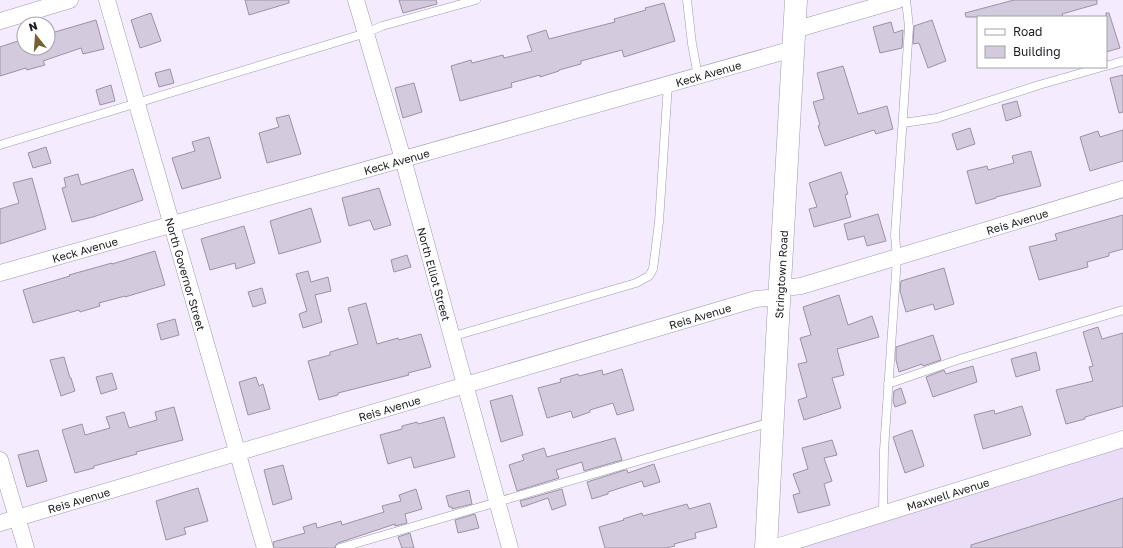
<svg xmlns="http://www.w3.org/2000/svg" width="1123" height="548" viewBox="0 0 1123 548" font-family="'Golos Text',sans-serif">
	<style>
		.built { fill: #e9ddf7 }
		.building { fill: #d3cadd; stroke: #9b93a5 }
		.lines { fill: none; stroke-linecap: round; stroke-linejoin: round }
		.service-casing { stroke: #a199ab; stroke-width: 9 }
		.minor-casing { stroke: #a199ab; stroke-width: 17 }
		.secondary-casing { stroke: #a199ab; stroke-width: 23 }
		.service { stroke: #fff; stroke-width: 8 }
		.minor { stroke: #fff; stroke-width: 16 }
		.secondary { stroke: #fff; stroke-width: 22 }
		.labels { text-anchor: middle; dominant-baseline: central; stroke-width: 4; stroke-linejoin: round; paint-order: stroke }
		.street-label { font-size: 11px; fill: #1c191f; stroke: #fff }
	</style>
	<rect width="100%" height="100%" fill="#f4ebfe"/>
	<!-- built -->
	<path class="built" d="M1123,440V548H773Z"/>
	<!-- building -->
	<path class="building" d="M245,0H289V3L249,15Z
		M399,0H436L437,4L403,13Z
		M1014,0H1097V4L1062,14L1063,17H966L965,13Z
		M664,3L675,41L624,57L622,50L581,61V64L559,70V71L540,77V75L511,83L512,87L460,101L451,66L471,60L472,63L503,55L504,58L532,51L527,36L546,30L549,39L615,22L614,19L646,10L645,8Z
		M151,13L161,41L140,48L131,20Z
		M1106,13H1109L1120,48L1106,52Z
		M96,20L104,49L83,54L81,48L43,61L45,65L27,70L26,68L0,76V47L24,39V48H48V34Z
		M932,20L946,61L928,68L919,43L913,44L914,26Z
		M891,22L894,33L903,30L902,48L880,53L873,27Z
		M843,66L858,114L887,106L893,129L876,134L874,130L825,146L818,126L820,125L813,102L824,99L817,73Z
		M170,69L174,83L159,87L155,73Z
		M1123,75V112L1119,113L1110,78Z
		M414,83L422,112L403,118L395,88Z
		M111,85L115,101L100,105L96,90Z
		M1017,101L1021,116L1006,121L1002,105Z
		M289,115L301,154L267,163L259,133L279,127L276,118Z
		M970,128L975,144L957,150L952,134Z
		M1123,130V161L1090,171L1080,137L1098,131L1100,137Z
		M209,137L221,178L182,189L172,158L195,151L192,142Z
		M46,147L51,163L33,168L28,153Z
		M1031,151L1041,186L996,197V198L976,204L967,171L987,166L988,170L1014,163L1012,156Z
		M133,169L143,200L93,217L72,222L62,188L66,187L64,178L78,174L81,185Z
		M841,172L848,194L845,195L851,217L814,227L809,209L817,207L809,183Z
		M32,178L46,229L0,244V209L19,203L13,183Z
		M379,188L391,225L374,230L370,220L349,226L342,198Z
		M311,208L321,242L279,254L270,221Z
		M878,214L886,241L867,246L864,236L848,240L844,224Z
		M1123,215V249L1109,253V256L1087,262L1088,267L1039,280L1029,247L1057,240L1055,234Z
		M244,226L255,263L236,269L235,263L210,270L201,239Z
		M155,251L165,285L125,297V296L99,303L100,306L80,312L79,310L33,323L23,290L70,276L69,275L112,263V264Z
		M407,255L411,267L394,272L391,260Z
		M944,268L954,304L935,310L933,304L906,312L900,291L901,281Z
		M308,271L311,282L328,277L331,291L315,295L322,322L303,328L299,314L307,311L296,274Z
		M262,288L266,303L253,307L248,292Z
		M839,295L848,325L872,316L879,337L837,349L844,375L832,378L841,408L804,420L798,400L807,397L798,364L807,362L800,338L811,335L803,307Z
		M366,303L377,344L398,338L399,340L421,334L431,367L408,373L409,375L338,393V395L319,400L308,361L330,355V352L358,344L348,308Z
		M175,319L179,335L161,340L157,324Z
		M1098,327L1102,339L1123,333V406L1085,417V419L1066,424L1056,390L1093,381L1089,367L1093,366L1083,332Z
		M933,335L941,360L923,366L922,364L899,372L896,360V347Z
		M1036,352L1040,370L1016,377L1011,359Z
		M64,357L70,378H71L75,391L61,396L50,360Z
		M973,366L977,382L933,397L926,377L944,370L946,374Z
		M622,369L634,410L617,415L613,403L590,410V412L573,418L571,411L547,418L538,388L561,382L560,379L578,374L579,376L602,370L603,375Z
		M112,373L117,389L101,394L96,377Z
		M256,377L259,386L263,384L270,409L248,415L239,382Z
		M901,388L906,403L895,407L893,401L894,391Z
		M512,395L523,435L501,442L490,401Z
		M1022,406L1031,435L983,449L974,415L994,410L995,414Z
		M174,407L183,440L136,452L137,454L94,466V468L75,473L62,430L82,424L85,435L110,428L106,417L124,412L129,428L157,420L155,412Z
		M444,417L455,457L414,468L411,457L388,464L380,435L402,429V426L417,422L418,424Z
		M912,430L924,466L905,473L893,437Z
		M615,438L622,460L584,471L582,462L556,470L559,478L517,491L509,465L524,460L522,455L544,448L547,457Z
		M832,440L837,455L824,458L832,481L824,484L830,505L798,513L793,495L800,493L793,474L808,469L802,448Z
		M38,450L47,481L27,487L18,455Z
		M654,464L660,482L644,487L642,481L608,492V494L592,499L587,482L625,470H627L628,473Z
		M283,465L292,499L273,505L264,470Z
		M198,488L208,521L184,528L186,534L166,540L156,501Z
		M416,489L422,509L405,514L407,523L395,526V524L338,543L336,545L335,548H274L273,542L305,533L303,527L316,523L317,528L341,521L342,525L384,512L382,506L401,501L399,495Z
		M562,489L566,505L552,510L548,498L522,507L520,501Z
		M469,490L472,504L452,509V507H449L446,496Z
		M1123,498V548H971V545Z
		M710,503L717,527L695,533L696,538L674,544L675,546L666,548H605L599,527L624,520L623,519L642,513L643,516L687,504L689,509Z
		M475,514L479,528L458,533L455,520Z
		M410,533L414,548H402L398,537Z"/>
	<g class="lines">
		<defs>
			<path id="service" d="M687,0L692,44L698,76
				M1106,66L1123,61
				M903,123L937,118L1039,85L1102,67
				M0,145L366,33L382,26L476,0
				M451,337L636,283L649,276L653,269L659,222L668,84
				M888,384L960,359L1123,310
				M883,514L884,450L897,258L895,235L909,27L906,0
				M340,548L771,422"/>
			<g id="minor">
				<path id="s1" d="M107,0L265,548"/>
				<path id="s2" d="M356,0L403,159L510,548"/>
				<path d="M0,21L70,0"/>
				<path d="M794,30L898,0"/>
				<path id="s3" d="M0,273L793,49"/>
				<path id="s4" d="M781,274V280L785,286L793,287L801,286L1123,189"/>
				<path d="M0,460L26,548"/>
				<path id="s5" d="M0,523L756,299L767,298L779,302"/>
				<path id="s6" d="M773,548L1123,439"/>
			</g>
			<g id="secondary">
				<path id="s7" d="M766,548L779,302L796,0"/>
			</g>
		</defs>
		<!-- service casing -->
		<use href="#service" class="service-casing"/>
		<!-- minor casing -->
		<use href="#minor" class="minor-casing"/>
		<!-- secondary casing -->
		<use href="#secondary" class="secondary-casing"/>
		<!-- service -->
		<use href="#service" class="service"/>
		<!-- minor -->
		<use href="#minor" class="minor"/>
		<!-- secondary -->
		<use href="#secondary" class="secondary"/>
	</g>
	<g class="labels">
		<!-- street labels -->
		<g class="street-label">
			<text stroke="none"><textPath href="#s3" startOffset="736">Keck Avenue</textPath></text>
			<text stroke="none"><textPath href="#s3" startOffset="412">Keck Avenue</textPath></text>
			<text stroke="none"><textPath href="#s4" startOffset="255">Reis Avenue</textPath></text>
			<text stroke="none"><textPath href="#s3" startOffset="88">Keck Avenue</textPath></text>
			<text stroke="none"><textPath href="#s1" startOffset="285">North Governor Street</textPath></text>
			<text stroke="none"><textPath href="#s2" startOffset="285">North Elliot Street</textPath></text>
			<text stroke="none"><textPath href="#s7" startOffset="274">Stringtown Road</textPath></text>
			<text stroke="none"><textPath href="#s5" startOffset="730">Reis Avenue</textPath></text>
			<text stroke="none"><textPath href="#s5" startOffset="406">Reis Avenue</textPath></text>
			<text stroke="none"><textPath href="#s6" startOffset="183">Maxwell Avenue</textPath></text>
			<text stroke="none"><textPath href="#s5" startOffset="82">Reis Avenue</textPath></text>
		</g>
	</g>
	<!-- legend -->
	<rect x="977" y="16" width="130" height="52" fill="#ffffff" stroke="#a4a3a5"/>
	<rect x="985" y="29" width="20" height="6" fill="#ffffff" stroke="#a4a3a5"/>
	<text x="1013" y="36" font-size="12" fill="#1c191f">Road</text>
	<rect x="985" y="46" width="20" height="12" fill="#d3cadd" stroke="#a4a3a5"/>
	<text x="1013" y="56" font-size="12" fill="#1c191f">Building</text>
	<!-- north arrow -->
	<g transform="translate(36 36) rotate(343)"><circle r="19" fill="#ffffff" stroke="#a4a3a5"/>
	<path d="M0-3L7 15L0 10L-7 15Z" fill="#756230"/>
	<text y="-6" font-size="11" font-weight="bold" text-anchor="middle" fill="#1c191f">N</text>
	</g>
</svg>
